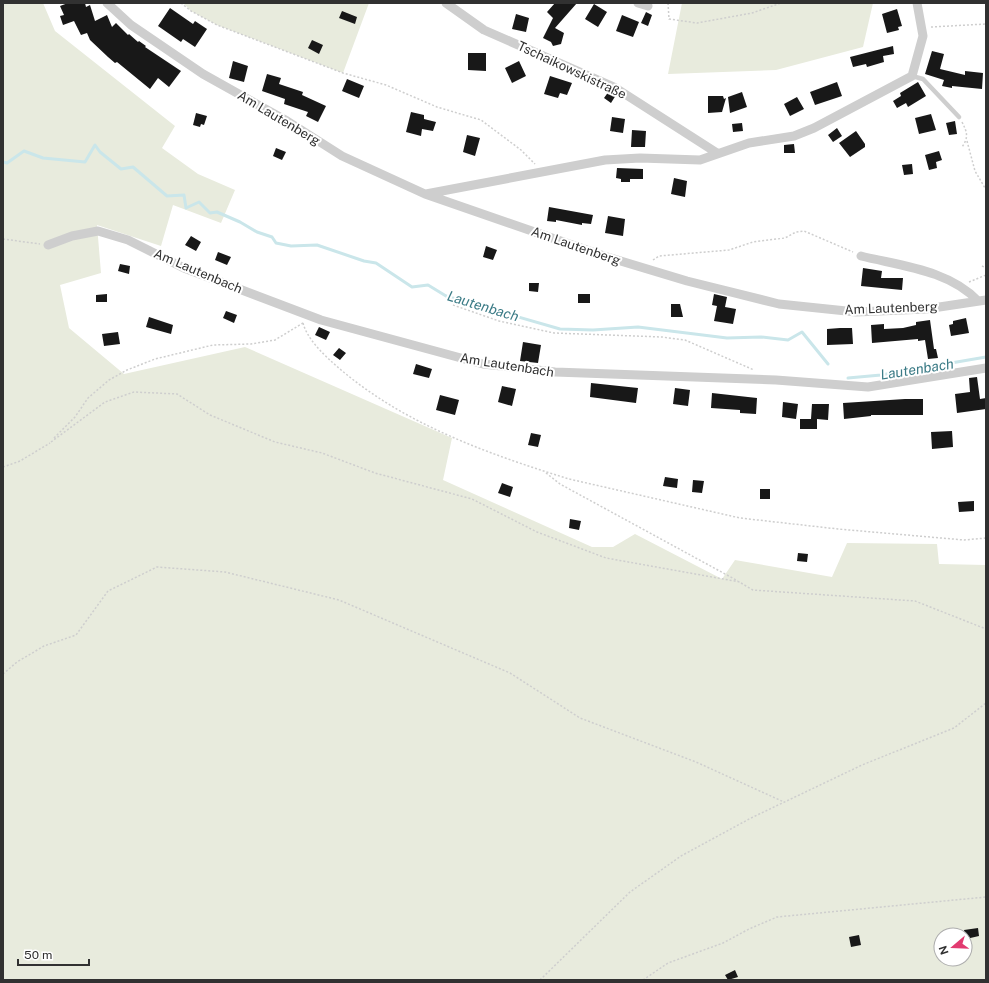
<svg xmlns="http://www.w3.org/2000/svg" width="989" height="983" viewBox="0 0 989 983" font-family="'Public Sans',sans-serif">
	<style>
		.green { fill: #e8ebdd; fill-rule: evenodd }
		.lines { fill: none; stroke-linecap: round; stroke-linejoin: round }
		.stream { stroke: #cae6ea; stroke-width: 3 }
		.building { fill: #181818 }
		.path { stroke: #cecece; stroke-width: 1.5; stroke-dasharray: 2 2; stroke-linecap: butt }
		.service { stroke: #cecece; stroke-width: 4.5 }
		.minor { stroke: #cecece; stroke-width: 9 }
		.labels { text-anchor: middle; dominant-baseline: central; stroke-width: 4; stroke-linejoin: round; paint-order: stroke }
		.street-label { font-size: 13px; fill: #313131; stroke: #fff }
		.water-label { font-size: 14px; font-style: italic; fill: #3b7b86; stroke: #fff }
	</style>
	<rect width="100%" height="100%" fill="#fff"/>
	<!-- green -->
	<path class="green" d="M3,3H43L55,31L175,126L162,148L198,174L235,190L221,223L173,205L161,246L97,225L101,273L60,285L69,328L124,374L245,347L452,438L443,480L592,547H613L635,534L722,579L735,560L832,577L847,543L937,544L939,564L986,565V980H3ZM941,935H965V959H941Z
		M183,3H369L343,73L217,25L191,11Z
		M682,3H873L863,47L776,70L668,74Z"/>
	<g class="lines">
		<!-- stream -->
		<path class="stream" d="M3,162L7,163L24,151L43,158L85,162L95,145L100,152L121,169L133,167L167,196L184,195L186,208L199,202L210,213L217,212L240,222L257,232L272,237L276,243L291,246L317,245L364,261L376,263L412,287L428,285L446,296L560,329L593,330L638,327L727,338L761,337L788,340L802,332L828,364
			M848,378L881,375L986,357"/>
	</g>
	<!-- building -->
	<path class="building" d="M68,3H85L86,7L90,5L95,21L107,15L112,27L116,23L128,35L129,34L138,42L139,41L146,46L145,47L181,71L169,87L158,78L150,89L117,62L115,63L108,57L90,40L87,33L81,35L74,21L63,25L60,16L64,15L60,6Z
		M555,3H577L555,28L564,33L561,44L553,46L551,42L543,38L553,18L547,12Z
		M594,4L607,12L598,27L585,19Z
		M170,8L193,24L195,21L207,29L195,47L183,39L181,42L158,26Z
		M897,9L902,26L898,27L899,30L887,33L882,14Z
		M342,11L357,17L355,24L339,18Z
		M646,12L652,15L648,26L641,23Z
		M516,14L529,18L526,32L512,29Z
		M622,15L639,22L633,37L616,31Z
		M312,40L323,45L319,54L308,48Z
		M893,46L894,54L883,56L884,62L867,67L866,64L853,67L850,57Z
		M932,51L944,54L940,69L965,75V71L983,73L982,89L952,86V88L942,86L944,80L925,74Z
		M468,53H486V71L468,70Z
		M233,61L248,66L244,82L229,78Z
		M519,61L526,76L512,83L505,68Z
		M267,74L281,78L279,84L303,92L302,95L326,106L318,122L306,116L308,112L284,104L285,99L262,91Z
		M550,76L572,83L567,95L560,93L558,98L544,94Z
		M347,79L364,86L359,98L342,91Z
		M837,82L842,96L815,105L810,92Z
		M918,82L926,96L908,107L906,103L897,108L893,101L901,96L900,93Z
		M609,91L616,95L611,103L604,98Z
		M742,92L747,107L730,113L728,97Z
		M708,96H723L724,99L726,98L722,112L708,113Z
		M797,97L804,109L790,116L784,104Z
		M411,112L424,115V119L436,122L433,131L422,129L421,136L406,132Z
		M196,113L207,116L204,125L201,124L200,127L193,125Z
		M931,114L936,130L919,134L915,118Z
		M612,117L625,119L623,133L610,131Z
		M955,121L957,134L949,135L946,123Z
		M742,123L743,131L733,132L732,124Z
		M837,128L842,136L833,142L828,135Z
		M632,130L646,131L645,147H631Z
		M856,131L865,144V147L850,157L839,143Z
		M467,135L480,138L475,156L463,152Z
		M794,144L795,153H784V145Z
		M276,148L286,152L282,160L273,156Z
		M939,151L942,160L936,162L937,168L929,170L925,155Z
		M912,164L913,174L904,175L902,165Z
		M617,168L643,169V179H630V182H621V179L616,178Z
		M674,178L687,181L685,197L671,194Z
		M549,207L593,215L591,224L582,223V225L556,220V222L547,221Z
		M608,216L625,219L623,236L605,233Z
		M191,236L201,242L196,251L185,245Z
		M486,246L497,250L493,260L483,257Z
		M218,252L231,257L227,265L215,260Z
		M120,264L130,266L129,274L118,271Z
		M863,268L882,271L881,278H903L902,290L861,286Z
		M529,283H539L538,292L529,291Z
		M107,294V302H96V295Z
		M578,294H590V303H578Z
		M714,294L727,297L725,307L736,309L733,324L714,321L717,306L712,305Z
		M671,304H680L683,317H671Z
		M226,311L237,315L234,323L223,318Z
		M149,317L173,325L171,334L146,327Z
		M966,318L969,333L951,336L949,325L953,324V321Z
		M930,320L934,349H936L938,358L928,359L925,340L918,341V339L872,343L871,325L884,324V329L903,328L916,325V322Z
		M319,327L330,332L326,340L315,335Z
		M840,328H852L853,344L827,345V329Z
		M118,332L120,344L104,346L102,334Z
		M523,342L541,345L538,363L520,361Z
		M339,348L346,353L340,360L333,355Z
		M416,364L432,369L429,378L413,374Z
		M977,377L980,399L986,398V409L957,413L955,394L970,392L969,378Z
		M591,383L638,388L636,403L590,397Z
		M502,386L516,389L512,406L498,402Z
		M675,388L690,390L688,406L673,404Z
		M712,393L757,398L756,414L740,413V410L711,408Z
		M440,395L459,400L455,415L436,410Z
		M905,399H923V415H871V416L844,419L843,403Z
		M783,402L798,404L796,419L782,417Z
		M812,404H829L828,420L817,419V429H800V419H816H811Z
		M952,431L953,447L932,449L931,432Z
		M531,433L541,435L538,447L528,445Z
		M665,477L678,479L677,488L663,486Z
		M693,480L704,481L702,493L692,492Z
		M502,483L513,487L510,497L498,493Z
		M760,489H770V499H760Z
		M974,501V511L959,512L958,502Z
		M570,519L581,521L579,530L569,528Z
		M798,553L808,554L807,562L797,561Z
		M978,928L979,936L966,939L964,930Z
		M859,935L861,945L851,947L849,937Z
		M735,970L738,977L728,980L725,975Z"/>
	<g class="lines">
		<!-- path -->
		<path class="path" d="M181,3L191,11L217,25L343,73L386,85L437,107L481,120L521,150L535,164
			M668,3L669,19L697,23L752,13L781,3
			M931,27L986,24
			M962,122C967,132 969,137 962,147
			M967,141L975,171L985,188
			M986,169V189
			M3,239L40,244
			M653,260L659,256L729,250L753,242L785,238L796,232L804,231L853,252
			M982,266L986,268
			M969,282L986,275
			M453,305L499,321L554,333L662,337L685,340L754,370
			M303,323C307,338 321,352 332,362C398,422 485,453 569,479L740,518L838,529L964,540L986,538
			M54,438L75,417L88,398L109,380L127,370L155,359L213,345L251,344L275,340L303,323
			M51,442L105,402L134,392L177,394L210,415L275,442L322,453L375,473L472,499L537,532L606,558L740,582
			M3,467L20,461L50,443
			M546,473L560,484L738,581
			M741,583L753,590L915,601L986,629
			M3,674L17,662L44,646L76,635L108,591L157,567L225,572L339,600L510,673L580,718L696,762L784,802
			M540,980L630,892L681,856L751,818L862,765L954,728L986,703
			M643,980L668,963L723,943L749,929L777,917L986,897"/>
		<!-- service -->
		<path class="service" d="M912,76L923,79L959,117"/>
		<!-- minor -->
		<path class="minor" d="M107,3L131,25L203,74L287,121L342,156L425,194L604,256L687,281L779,304L856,312L926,309L986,300
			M446,3L484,30L614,87L717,153
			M638,3L648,6
			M426,194L605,160L640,158L700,160L749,143L794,136L814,128L912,76L923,36L917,3
			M48,245L72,236L98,231L128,240L184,268L321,320L483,364L555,372L776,380L868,387L986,368
			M861,256C901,266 949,270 978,301"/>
	</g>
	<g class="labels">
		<!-- street labels -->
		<g class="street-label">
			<text transform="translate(572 70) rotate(25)">Tschaikowskistraße</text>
			<text transform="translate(279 118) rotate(31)">Am Lautenberg</text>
			<text transform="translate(576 246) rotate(19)">Am Lautenberg</text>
			<text transform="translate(198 271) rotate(23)">Am Lautenbach</text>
			<text transform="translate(891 308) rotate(-2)">Am Lautenberg</text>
			<text transform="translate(507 365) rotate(9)">Am Lautenbach</text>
		</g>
		<!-- water labels -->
		<g class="water-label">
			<text transform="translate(483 306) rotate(17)">Lautenbach</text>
			<text transform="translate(917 369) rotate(-9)">Lautenbach</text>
		</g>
	</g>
	<!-- border -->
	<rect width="989" height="983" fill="none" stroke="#313131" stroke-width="8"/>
	<!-- north arrow -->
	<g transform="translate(953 947) rotate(251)"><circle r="19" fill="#ffffff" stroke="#adadad"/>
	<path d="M0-3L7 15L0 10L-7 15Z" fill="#e23a70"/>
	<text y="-6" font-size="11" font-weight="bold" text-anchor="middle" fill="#313131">N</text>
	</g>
	<!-- scale -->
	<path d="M18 959v6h71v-6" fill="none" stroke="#313131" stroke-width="2"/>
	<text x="24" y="959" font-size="12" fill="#313131" stroke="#ffffff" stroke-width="3" paint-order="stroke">50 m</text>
</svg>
